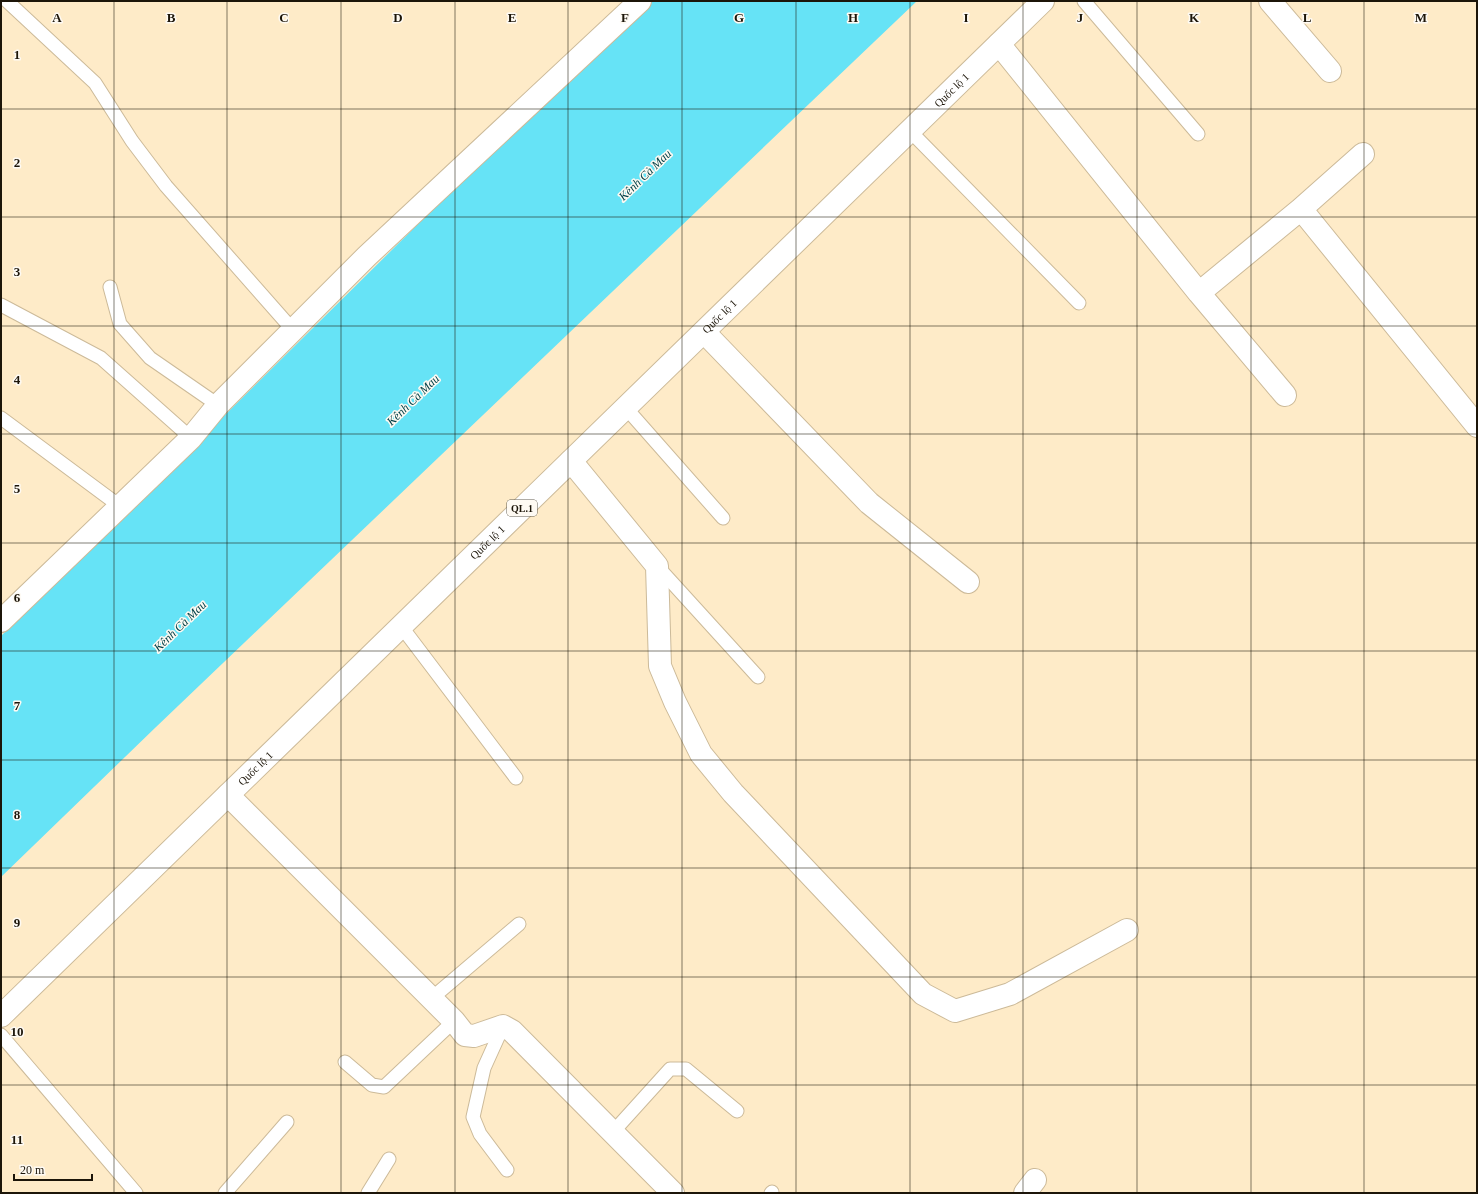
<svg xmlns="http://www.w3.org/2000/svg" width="1478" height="1194" viewBox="0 0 1478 1194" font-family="Georgia,serif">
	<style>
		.water { fill: #66e3f6 }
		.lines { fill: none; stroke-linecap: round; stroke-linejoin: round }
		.lane-casing { stroke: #ccba99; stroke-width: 15 }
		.street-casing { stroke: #ccba99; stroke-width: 24 }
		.highway-casing { stroke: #ccba99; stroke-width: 24 }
		.lane { stroke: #fff; stroke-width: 13 }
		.street { stroke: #fff; stroke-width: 22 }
		.highway { stroke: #fff; stroke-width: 22 }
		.grid { fill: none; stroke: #1c1509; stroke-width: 1; stroke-opacity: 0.55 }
		.labels { text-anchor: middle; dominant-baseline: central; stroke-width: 3; stroke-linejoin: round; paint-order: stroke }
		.shield { fill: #fefaf3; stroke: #605a4f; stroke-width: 1 }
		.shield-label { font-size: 10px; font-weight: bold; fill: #1c1509 }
		.street-label { font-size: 11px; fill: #1c1509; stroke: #fefaf3 }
		.water-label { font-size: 12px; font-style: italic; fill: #06434a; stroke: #fefaf3 }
		.grid-label { font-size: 13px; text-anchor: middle; font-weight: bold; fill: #1c1509; stroke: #fefaf3; stroke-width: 3; stroke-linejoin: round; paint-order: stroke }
	</style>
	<rect width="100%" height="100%" fill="#feebc8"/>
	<!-- water -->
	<path class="water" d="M644,1H917L156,727L1,877V636Z"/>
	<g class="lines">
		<defs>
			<path id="lane" d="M7,1L95,83L132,141L166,186L292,329
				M1084,1L1198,134
				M910,131L1079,303
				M110,287L120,324L150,358L218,405
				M1,305L101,358L191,438
				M626,408L723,518
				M1,418L121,507
				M657,566L758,677
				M401,626L516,778
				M432,998L519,924
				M503,1026L484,1068L473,1117L480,1134L507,1170
				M1,1035L136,1193
				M345,1062L372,1085L384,1087L454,1021
				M613,1132L670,1069H686L737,1111
				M225,1193L287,1122
				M368,1193L389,1159
				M771,1193L772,1192"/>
			<path id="street" d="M1270,1L1330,71
				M999,44L1199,293L1285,395
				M1301,209L1477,426
				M1199,293L1301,209L1363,154
				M704,332L869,503L968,582
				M571,461L657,566L660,666L675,702L701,754L733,793L923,994L955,1011L1010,994L1127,930
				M1,621L191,438L218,405L367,256L640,1
				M228,795L454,1021L465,1035L474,1036L503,1026L512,1031L673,1193
				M1025,1193L1035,1180"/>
			<g id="highway">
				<path id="s1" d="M1,1016L1043,1"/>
			</g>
		</defs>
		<!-- lane casing -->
		<use href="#lane" class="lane-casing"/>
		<!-- street casing -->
		<use href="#street" class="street-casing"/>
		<!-- highway casing -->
		<use href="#highway" class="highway-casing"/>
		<!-- lane -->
		<use href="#lane" class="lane"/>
		<!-- street -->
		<use href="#street" class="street"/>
		<!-- highway -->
		<use href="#highway" class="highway"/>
	</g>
	<!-- grid -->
	<path class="grid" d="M114,1V1193M227,1V1193M341,1V1193M455,1V1193M568,1V1193M682,1V1193M796,1V1193M910,1V1193M1023,1V1193M1137,1V1193M1251,1V1193M1364,1V1193M1,109H1477M1,217H1477M1,326H1477M1,434H1477M1,543H1477M1,651H1477M1,760H1477M1,868H1477M1,977H1477M1,1085H1477"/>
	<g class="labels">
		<!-- shield labels -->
		<rect class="shield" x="507" y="500" width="30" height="16" rx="3"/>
		<g class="shield-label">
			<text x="522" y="508">QL.1</text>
		</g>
		<!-- street labels -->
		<g class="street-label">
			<text stroke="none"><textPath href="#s1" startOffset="1327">Quốc lộ 1</textPath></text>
			<text stroke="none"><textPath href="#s1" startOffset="1003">Quốc lộ 1</textPath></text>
			<text stroke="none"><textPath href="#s1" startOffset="679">Quốc lộ 1</textPath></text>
			<text stroke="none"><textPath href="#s1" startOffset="355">Quốc lộ 1</textPath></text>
		</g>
		<!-- water labels -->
		<g class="water-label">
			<text transform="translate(645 175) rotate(-44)">Kênh Cà Mau</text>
			<text transform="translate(413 400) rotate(-44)">Kênh Cà Mau</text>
			<text transform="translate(180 626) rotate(-44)">Kênh Cà Mau</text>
		</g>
	</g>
	<g class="grid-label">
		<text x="57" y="22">A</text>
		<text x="171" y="22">B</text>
		<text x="284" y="22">C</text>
		<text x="398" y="22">D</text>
		<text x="512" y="22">E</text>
		<text x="625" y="22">F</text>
		<text x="739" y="22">G</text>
		<text x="853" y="22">H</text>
		<text x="966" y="22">I</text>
		<text x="1080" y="22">J</text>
		<text x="1194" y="22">K</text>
		<text x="1307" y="22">L</text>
		<text x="1421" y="22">M</text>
		<text x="17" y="59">1</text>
		<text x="17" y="167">2</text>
		<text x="17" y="276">3</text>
		<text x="17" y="384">4</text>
		<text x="17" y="493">5</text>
		<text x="17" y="602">6</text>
		<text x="17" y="710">7</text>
		<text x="17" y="819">8</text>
		<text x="17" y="927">9</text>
		<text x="17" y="1036">10</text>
		<text x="17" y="1144">11</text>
	</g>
	<!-- border -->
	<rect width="1478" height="1194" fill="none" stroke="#1c1509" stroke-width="4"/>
	<!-- scale -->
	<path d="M14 1174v6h78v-6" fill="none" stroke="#1c1509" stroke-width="2"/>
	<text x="20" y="1174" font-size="12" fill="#1c1509" stroke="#fefaf3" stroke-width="3" paint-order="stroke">20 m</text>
</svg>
